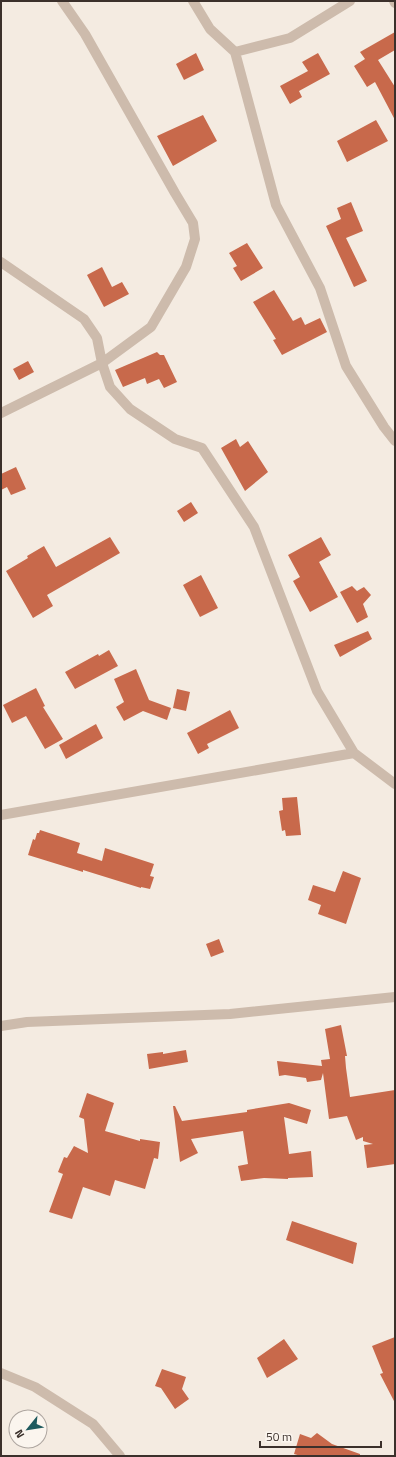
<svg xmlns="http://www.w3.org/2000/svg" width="396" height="1457" viewBox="0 0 396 1457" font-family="'Titillium Web',sans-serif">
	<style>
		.building { fill: #c8694b }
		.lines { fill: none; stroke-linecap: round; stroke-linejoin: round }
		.street { stroke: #cdbbac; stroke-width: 10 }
	</style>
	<rect width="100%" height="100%" fill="#f4ebe1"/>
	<!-- building -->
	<path class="building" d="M395,32V50L378,60L395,87V120L375,82L367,87L354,66L365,59L360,52Z
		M196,53L204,70L184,80L176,64Z
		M318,53L330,74L299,91L302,97L290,104L280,86L308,71L302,62Z
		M203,115L217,141L173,166L157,136Z
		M376,120L388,141L347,162L337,141Z
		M351,202L363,231L346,238L367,281L354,287L326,226L341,219L337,208Z
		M247,243L263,268L241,281L233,268L237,266L229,253Z
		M102,267L112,287L122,282L129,294L104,307L87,275Z
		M274,290L293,321L301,317L305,325L320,318L327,332L282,355L273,340L276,339L253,302Z
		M157,352L160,355H164L177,382L164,388L159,379L147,384L145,378L123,387L115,370Z
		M28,361L34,372L19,380L13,369Z
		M236,439L240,447L248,441L268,472L245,491L221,448Z
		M16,467L26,489L11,495L7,487L1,490V474Z
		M191,502L198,513L184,522L177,511Z
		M110,537L120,553L47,595L53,606L33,618L6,571L28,558L27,556L44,546L56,567Z
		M321,537L331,555L319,562L338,597L310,612L293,581L300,577L288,555Z
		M201,575L218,608L200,617L183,585Z
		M352,586L357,591L364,587L371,595L363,604L368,617L357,623L340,592Z
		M368,631L372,639L340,657L334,645Z
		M109,650L118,666L75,689L65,672L98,654L99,656Z
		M136,669L149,700L171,708L167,720L143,711L124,721L116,707L124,702L114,679Z
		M36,688L45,706L43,707L63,739L45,749L26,716L12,723L3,705Z
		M177,689L190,692L186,711L173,708Z
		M230,710L239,728L207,744L209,748L198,754L187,733Z
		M96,724L103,738L66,759L59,745Z
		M297,797L301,835L286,836L285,830L282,831L279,811L283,810L282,798Z
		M40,830L80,843L77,853L102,861L105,848L154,864L150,876L154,877L150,889L141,887V888L83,870V872L28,855L33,839L35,840L37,833H39Z
		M343,871L361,878L346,924L318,914L321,905L308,900L313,885L335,892Z
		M219,939L224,952L211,957L206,944Z
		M341,1025L347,1056H345L346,1068L350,1097L395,1090V1164L367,1168L364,1145L373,1144L363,1141V1137L356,1140L347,1116L329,1119L323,1073L321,1080L307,1082L306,1078L285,1075L279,1076L277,1061L322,1066L321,1060L330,1059L325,1029Z
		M186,1050L188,1062L149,1069L147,1054L163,1052V1054Z
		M87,1093L114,1103L105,1131L140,1141V1139L160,1142L158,1159L154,1158L145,1189L115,1180L110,1196L83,1187L72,1219L49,1212L63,1174L58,1172L64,1157L67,1158L74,1146L88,1153L84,1119L79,1117Z
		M289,1103L311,1110L307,1124L284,1117L289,1154L311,1151L313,1177L288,1178V1179L264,1178L241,1181L238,1166L248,1164L243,1131L191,1139L198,1153L180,1162L173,1106H175L182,1121L247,1112V1110Z
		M292,1221L357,1243L353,1264L286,1240Z
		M395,1337V1403L380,1374L383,1373L372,1346Z
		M284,1339L298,1359L267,1378L257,1358Z
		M162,1369L186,1377L182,1389L189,1399L175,1409L161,1388L155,1386Z
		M317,1433L332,1444L360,1454V1456H301L294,1454L300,1434L311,1438Z"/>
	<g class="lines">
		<!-- street -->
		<path class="street" d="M193,1L210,29L235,52L290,38L350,1
			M394,1L395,3
			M235,52L276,205L320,288L346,366L384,427L395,441
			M1,262L84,319L97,338L102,363L110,387L130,409L175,439L202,448L254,527L317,691L354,753L395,784
			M1,413L102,363L151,327L186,267L195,239L193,223L175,193L85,34L62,1
			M1,815L354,753
			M1,1026L27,1022L230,1014L395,997
			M1,1373L35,1387L93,1424L120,1456"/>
	</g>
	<!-- border -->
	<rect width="396" height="1457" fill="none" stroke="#3b302b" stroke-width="4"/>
	<!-- north arrow -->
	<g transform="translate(28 1429) rotate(240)"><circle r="19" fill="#fbf5ee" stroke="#aea6a0"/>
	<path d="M0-3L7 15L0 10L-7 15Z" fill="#1f5a5e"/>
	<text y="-6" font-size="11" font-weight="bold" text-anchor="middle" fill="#3b302b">N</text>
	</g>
	<!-- scale -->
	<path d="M260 1441v6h121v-6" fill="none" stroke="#3b302b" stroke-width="2"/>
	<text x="266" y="1441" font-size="12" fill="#3b302b" stroke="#fbf5ee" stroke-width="3" paint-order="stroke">50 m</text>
</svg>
